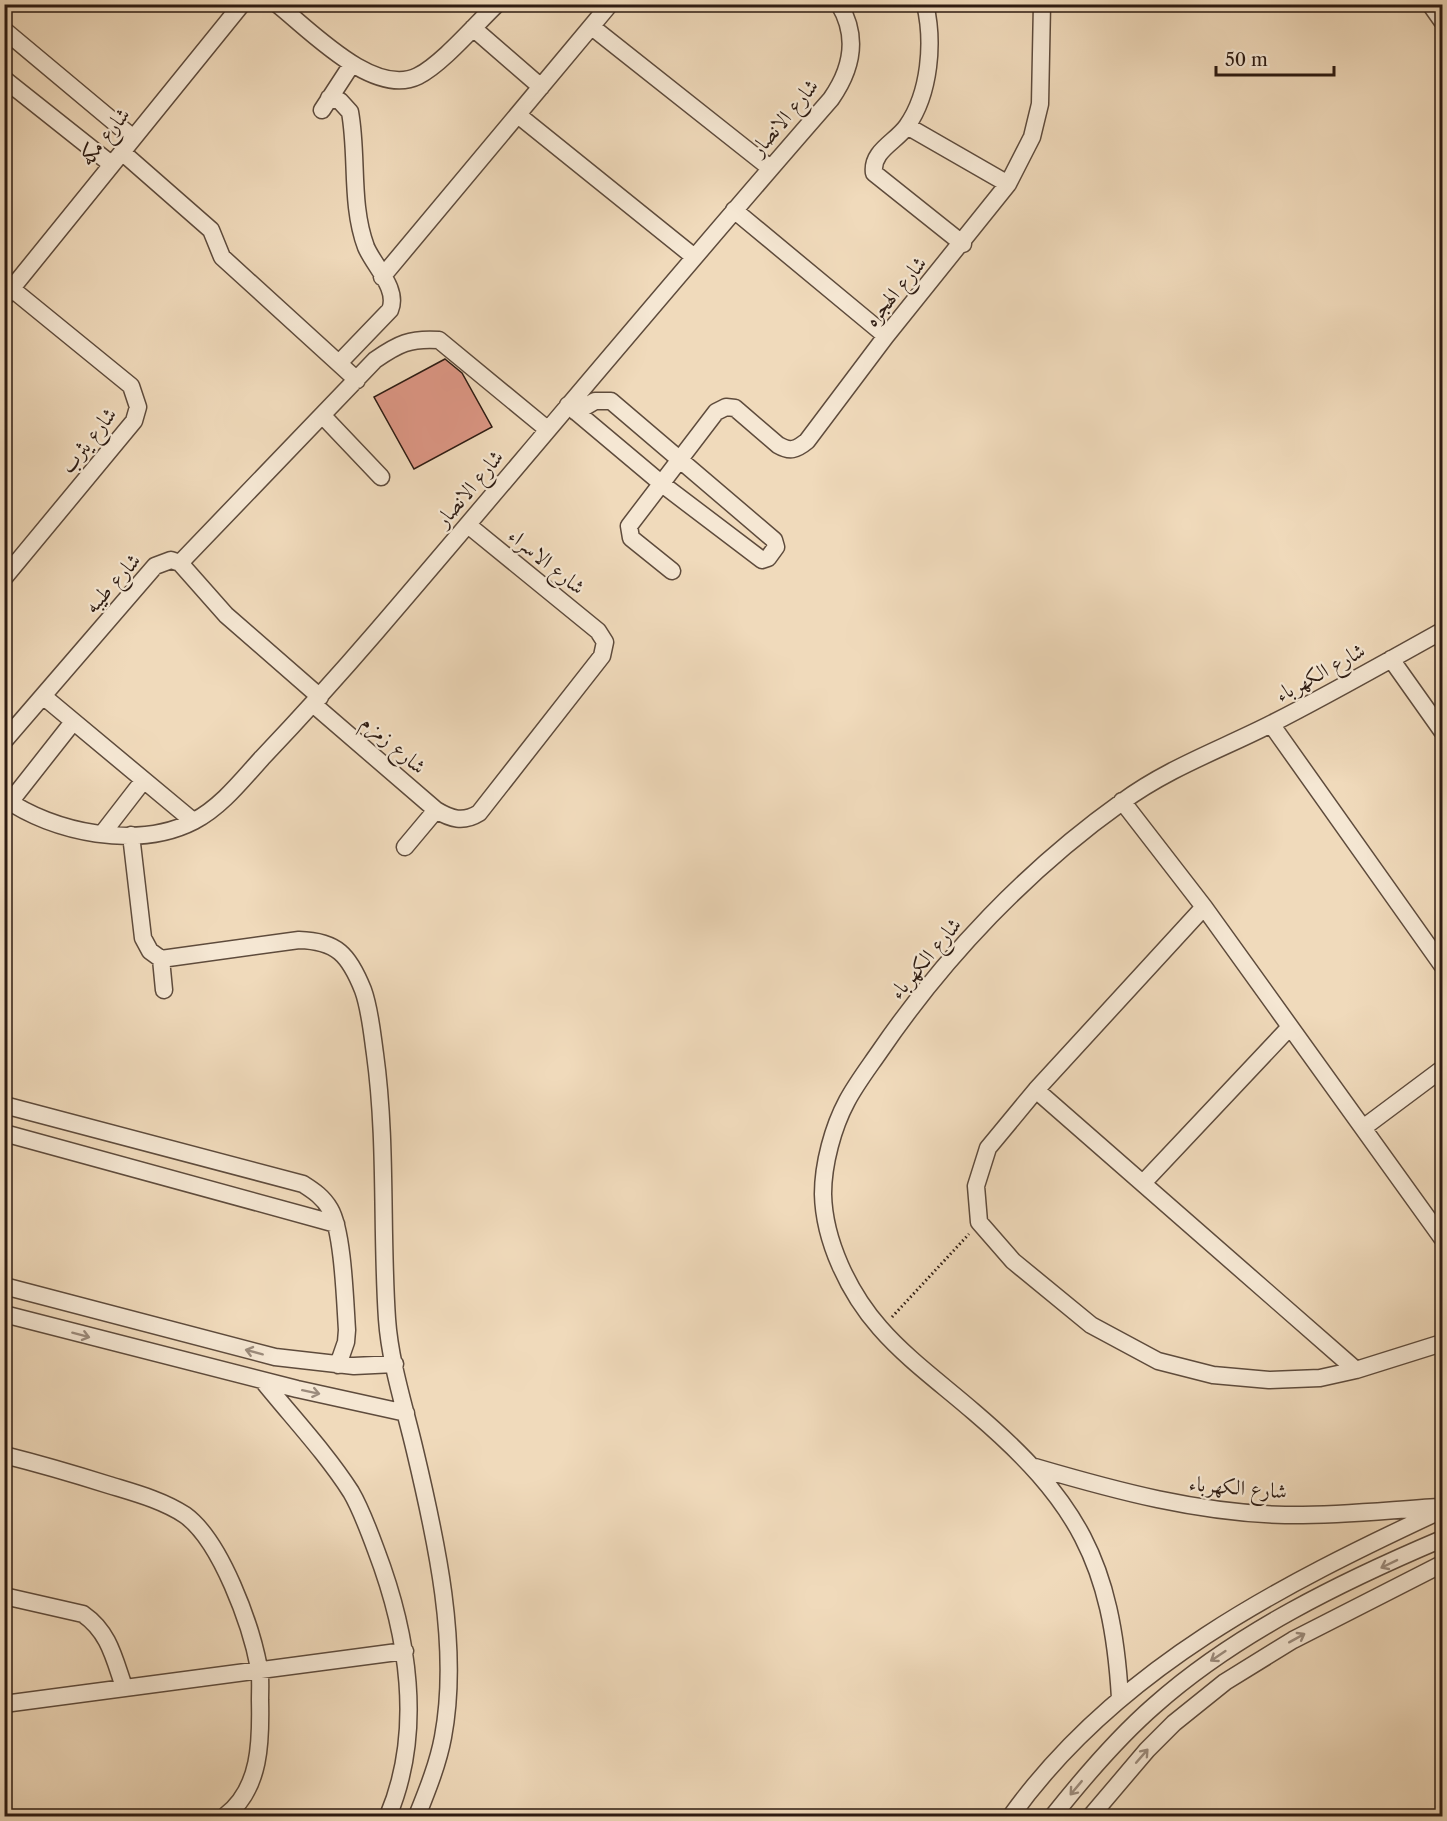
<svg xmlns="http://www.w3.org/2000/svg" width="1447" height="1821" viewBox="0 0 1447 1821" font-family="'Libre Caslon Text',Amiri,serif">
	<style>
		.building { fill: #dc9684; stroke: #2d1b12; stroke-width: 1.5 }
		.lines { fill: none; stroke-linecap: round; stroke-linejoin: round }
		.minor-casing { stroke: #5e4b3c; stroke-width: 19 }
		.path { stroke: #2d1b12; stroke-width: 3; stroke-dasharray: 1.5 3; stroke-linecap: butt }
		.minor { stroke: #f5e7d3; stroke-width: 16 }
		.oneway { stroke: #9b8b7c }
		.labels { text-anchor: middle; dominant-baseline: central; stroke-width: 4.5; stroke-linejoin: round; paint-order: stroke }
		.street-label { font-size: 21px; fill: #2d1b12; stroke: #f5e7d3 }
	</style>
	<rect width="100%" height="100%" fill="#f0dabb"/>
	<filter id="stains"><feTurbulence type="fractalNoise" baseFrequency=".00333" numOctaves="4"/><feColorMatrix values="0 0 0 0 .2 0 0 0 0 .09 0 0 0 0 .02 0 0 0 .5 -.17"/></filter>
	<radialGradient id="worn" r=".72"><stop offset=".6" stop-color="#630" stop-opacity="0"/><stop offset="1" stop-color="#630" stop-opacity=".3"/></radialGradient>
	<!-- building -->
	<path class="building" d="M445,359L462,373L492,427L414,469L374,397Z"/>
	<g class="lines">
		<defs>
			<path id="minor" d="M277,4C310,30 374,98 418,76C442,64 476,24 497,4
				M925,4C934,42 930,93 907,126C896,142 871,151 874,173L963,244
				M1430,4L1442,21
				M592,27L770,168
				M473,28L541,87
				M4,30L132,137
				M4,79L111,164
				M329,98L340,101L350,112C358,156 350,204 366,247C374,266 399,289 390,310L339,363
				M322,110L352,64
				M518,115L693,256
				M907,126L1008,184
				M122,152L211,230L222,257L357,380
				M734,210L886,336
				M382,277L610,4
				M4,298L242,4
				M568,405L662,484L762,560L768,558L776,547L774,540L611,401H595L576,412
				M323,416L381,477
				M180,563L375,360C398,344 410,338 439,340L547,429
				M672,571L631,538L629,526L716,412L726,407L735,408L778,445C790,452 796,450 807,441L886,336L1008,184L1032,137L1040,104L1042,4
				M4,578L134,421L138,407L131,386L12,289
				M1391,659L1442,731
				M43,696L193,821
				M313,704L436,810C451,819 463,823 479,813L602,656L605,642L598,631L468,525
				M1271,724L1442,965
				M4,741L155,566L171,560L180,563L226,615L320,697
				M4,798C53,833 138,850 194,821C221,807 242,780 262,758C301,717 339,675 376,632C528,455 677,275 831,99C852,69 859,37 839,4
				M1122,801L1204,907L1442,1238
				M10,802L73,722
				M102,834L143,781
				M131,835L143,938L150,951L161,959L299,940C337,941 349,955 363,990C370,1009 372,1033 375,1054C387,1141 381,1231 387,1319C390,1363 405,1408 415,1451C436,1539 460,1647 443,1737C438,1764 427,1791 417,1816
				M405,847L436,810
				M1204,907L1036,1090L988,1148L976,1186L979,1222L1013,1261L1091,1325L1158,1361L1213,1375L1269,1380L1320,1378L1356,1370L1442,1343
				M161,959L164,990
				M1036,1090L1356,1370
				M4,1105L303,1184C314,1191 323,1197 330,1209C343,1231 345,1301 347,1330L346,1342L338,1365
				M1363,1128L1442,1069
				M4,1133L336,1224
				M1143,1183L1290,1027
				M4,1286L275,1357L354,1366L395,1364
				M4,1314L297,1389L406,1413
				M263,1381C292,1417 326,1453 351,1492C361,1509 369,1531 376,1550C408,1634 424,1731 388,1816
				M4,1455C40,1464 74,1474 109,1485C135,1493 162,1500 185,1515C221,1541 251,1625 259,1668C261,1678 260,1689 260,1700C261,1740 261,1789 225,1816
				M1035,1467C1117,1491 1198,1513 1285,1515C1336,1516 1388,1510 1439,1507
				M4,1596L83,1614C109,1632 114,1658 124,1687
				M1120,1698C1112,1562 1077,1500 974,1412C943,1385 907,1359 880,1328C849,1293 824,1241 823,1194C823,1164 833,1127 847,1101C856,1084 869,1067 880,1051C945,956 1028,869 1122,802C1168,768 1222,749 1273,723C1330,694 1386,662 1442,631
				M4,1704L405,1651
				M1011,1816C1117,1668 1281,1585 1442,1510
				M1053,1816C1084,1777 1117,1738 1155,1705C1236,1633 1343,1581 1442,1539
				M1091,1816L1147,1750L1174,1723L1225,1682L1293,1640L1442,1564"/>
		</defs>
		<!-- minor casing -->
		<use href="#minor" class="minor-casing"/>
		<!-- path -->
		<path class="path" d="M892,1317L969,1234"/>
		<!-- minor -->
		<use href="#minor" class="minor"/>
	</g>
	<!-- one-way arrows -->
	<defs><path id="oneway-shaft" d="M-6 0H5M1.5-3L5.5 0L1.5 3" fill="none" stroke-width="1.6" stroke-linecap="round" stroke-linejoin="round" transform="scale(1.5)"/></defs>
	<g class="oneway">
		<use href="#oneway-shaft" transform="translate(81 1335) rotate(15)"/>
		<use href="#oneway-shaft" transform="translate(254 1352) rotate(-165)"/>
		<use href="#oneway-shaft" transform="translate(311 1392) rotate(12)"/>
		<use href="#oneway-shaft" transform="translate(1389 1564) rotate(154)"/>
		<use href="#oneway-shaft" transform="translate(1297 1638) rotate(-29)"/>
		<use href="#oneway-shaft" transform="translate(1218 1656) rotate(146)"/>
		<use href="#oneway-shaft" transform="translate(1142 1756) rotate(-49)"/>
		<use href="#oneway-shaft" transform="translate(1076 1788) rotate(130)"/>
	</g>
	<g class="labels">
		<!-- street labels -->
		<g class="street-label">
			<text transform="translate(784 117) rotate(-50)">شارع الانصار</text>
			<text transform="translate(104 136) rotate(-51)">شارع مكه</text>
			<text transform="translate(895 291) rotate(-50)">شارع الهجره</text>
			<text transform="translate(88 440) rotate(-52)">شارع يثرب</text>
			<text transform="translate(469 488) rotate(-50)">شارع الانصار</text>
			<text transform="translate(547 561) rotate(39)">شارع الاسراء</text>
			<text transform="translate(112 583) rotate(-48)">شارع طيبه</text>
			<text transform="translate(1320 672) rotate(-29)">شارع الكهرباء</text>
			<text transform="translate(394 744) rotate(41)">شارع زمزم</text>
			<text transform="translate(925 958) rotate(-50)">شارع الكهرباء</text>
			<text transform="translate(1238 1487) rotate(5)">شارع الكهرباء</text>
		</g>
	</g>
	<!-- margin -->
	<rect width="1447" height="1821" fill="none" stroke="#f0dabb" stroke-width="24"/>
	<rect x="6" y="6" width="1435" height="1809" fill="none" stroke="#2d1b12" stroke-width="3"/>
	<rect x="12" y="12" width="1423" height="1797" fill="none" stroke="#2d1b12" stroke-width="1.5"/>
	<!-- scale -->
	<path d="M1216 66v9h118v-9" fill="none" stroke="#2d1b12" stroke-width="3"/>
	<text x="1225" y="66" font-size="18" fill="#2d1b12" stroke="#f5e7d3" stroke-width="4.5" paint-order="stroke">50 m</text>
	<rect width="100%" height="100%" filter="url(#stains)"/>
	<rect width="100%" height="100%" fill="url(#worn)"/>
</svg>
